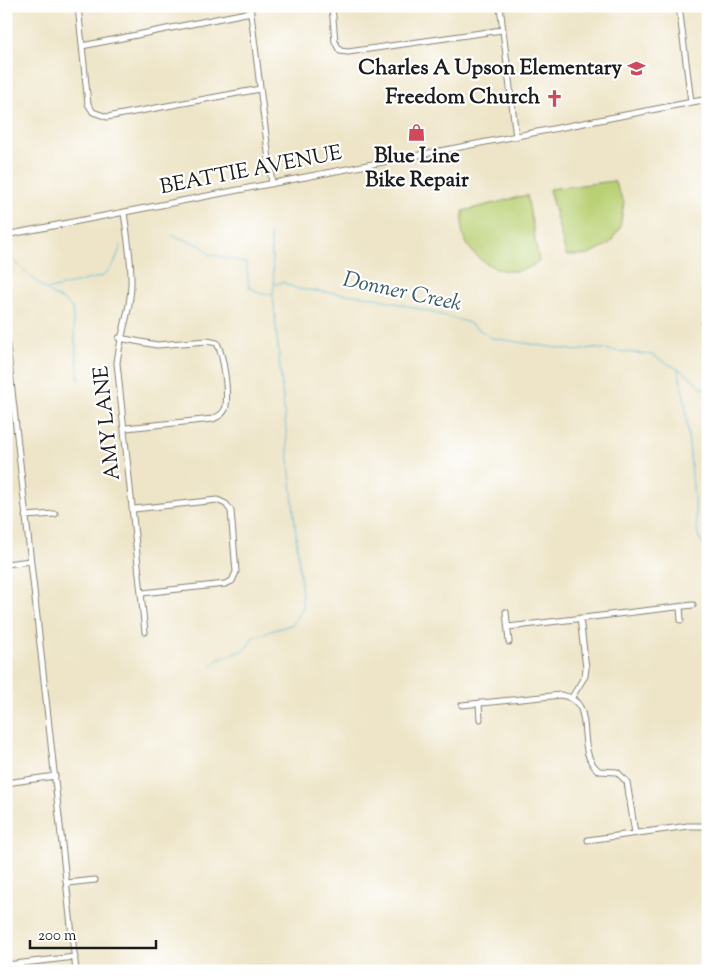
<svg xmlns="http://www.w3.org/2000/svg" width="714" height="977" viewBox="0 0 714 977" font-family="'Sorts Mill Goudy',serif">
	<style>
		.green { fill: #bad074; stroke: #6b7648 }
		.lines { fill: none; stroke-linecap: round; stroke-linejoin: round }
		.stream { stroke: #5cbbda; stroke-width: 1 }
		.minor-casing { stroke: #858072; stroke-width: 7 }
		.minor { stroke: #fff; stroke-width: 5 }
		.labels { text-anchor: middle; dominant-baseline: central; stroke-width: 4.5; stroke-linejoin: round; paint-order: stroke }
		.poi-label { font-size: 21px; font-weight: bold; fill: #1c1c1c; stroke: #fff; text-anchor: end }
		.street-label { font-size: 21px; fill: #1c1c1c; stroke: #fff }
		.water-label { font-size: 22px; font-style: italic; fill: #365c68; stroke: #fff }
	</style>
	<rect width="100%" height="100%" fill="#fff"/>
	<filter id="ink" filterUnits="userSpaceOnUse"><feTurbulence type="fractalNoise" baseFrequency=".02" numOctaves="2"/><feDisplacementMap in="SourceGraphic" scale="10" xChannelSelector="R" yChannelSelector="G"/><feConvolveMatrix kernelMatrix="1 2 1 2 8 2 1 2 1" color-interpolation-filters="sRGB"/></filter>
	<filter id="wash" filterUnits="userSpaceOnUse"><feTurbulence type="fractalNoise" baseFrequency=".0096" numOctaves="4" result="noise"/><feDisplacementMap in="SourceGraphic" scale="20" xChannelSelector="R" yChannelSelector="G"/><feGaussianBlur stdDeviation="1.12" result="paint"/><feColorMatrix in="noise" values="0 0 0 0 0 0 0 0 0 0 0 0 0 0 0 0 0 1.4 0 .05"/><feComposite in="paint" operator="in"/></filter>
	<g filter="url(#wash)">
		<rect width="100%" height="100%" fill="#eee5c8"/>
		<!-- green -->
		<path class="green" d="M614,181L624,202L620,228L609,244L588,255H566L549,189Z
			M527,195L539,261C513,284 473,265 463,235C461,228 463,218 463,211Z"/>
		<g class="lines">
			<!-- stream -->
			<path class="stream" d="M270,233L274,283
				M172,235L202,246L209,254L246,263L249,287L262,294H273L274,285L282,282L298,289L372,297L431,312L467,322L492,338L577,351L592,348L652,355L687,374L702,388L708,389
				M6,258L13,260L46,290L103,276L114,264L121,245
				M47,290C54,298 66,299 72,308L79,380
				M678,369L685,402L697,528L699,538L708,551
				M212,667L217,660L246,649L253,637L293,624L303,607L273,295"/>
		</g>
	</g>
	<g filter="url(#ink)">
		<g class="lines">
			<defs>
				<path id="minor" d="M78,6L88,104L93,112L107,117L260,89
					M250,6L272,184
					M332,6L335,42L340,51L348,52L502,30
					M500,6L516,137
					M679,6L691,102
					M82,46L251,12
					M124,213C127,234 131,257 131,279C132,307 120,335 117,363L145,632
					M6,235L708,99
					M704,324L708,361
					M6,336L76,971
					M119,338L157,345L207,341L217,343C224,357 228,390 226,406C225,413 219,416 213,419L126,428
					M134,509L217,500L226,504L231,511L236,572L232,581L225,584L142,593
					M25,516L55,514
					M6,564L30,561
					M680,607L681,620
					M506,612L509,642
					M508,627L693,605
					M572,697L585,676L586,668L580,618
					M479,704L480,719
					M462,705L561,695C600,701 572,750 599,771L617,772L627,782L635,833
					M6,783L55,776
					M588,840L688,826H708
					M67,883L95,880
					M6,965L75,957"/>
			</defs>
			<!-- minor casing -->
			<use href="#minor" class="minor-casing"/>
			<!-- minor -->
			<use href="#minor" class="minor"/>
		</g>
	</g>
	<!-- icons -->
	<defs>
		<symbol id="school-bare" viewBox="-9 -9 18 18"><path d="M0-5L7-2L0 1L-7-2ZM-4 1L0 2.5L4 1V4Q0 6-4 4Z" fill="#d1495b" stroke="#fff" stroke-width="2.5" paint-order="stroke"/></symbol>
		<symbol id="church-bare" viewBox="-9 -9 18 18"><path d="M-1.2-6h2.4v3.5h3.3v2.4h-3.3V6h-2.4V-.1h-3.3v-2.4h3.3Z" fill="#d1495b" stroke="#fff" stroke-width="2.5" paint-order="stroke"/></symbol>
		<symbol id="shop-bare" viewBox="-9 -9 18 18"><path d="M-5-2.5h2.3a2.7 3.5 0 0 1 5.4 0H5L5.5 6h-11ZM-1.5-2.5h3a1.5 2.3 0 0 0-3 0Z" fill="#d1495b" stroke="#fff" stroke-width="2.5" paint-order="stroke"/></symbol>
	</defs>
	<g fill-rule="evenodd">
		<use href="#school-bare" x="624" y="56" width="25" height="25"/>
		<use href="#church-bare" x="542" y="86" width="25" height="25"/>
		<use href="#shop-bare" x="404" y="120" width="25" height="25"/>
	</g>
	<g class="labels">
		<!-- poi labels -->
		<g class="poi-label">
			<text x="622" y="69">Charles A Upson Elementary</text>
			<text x="540" y="98">Freedom Church</text>
			<text x="417" y="157" text-anchor="middle">Blue Line<tspan x="417" dy="24">Bike Repair</tspan></text>
		</g>
		<!-- street labels -->
		<g class="street-label">
			<text transform="translate(251 171) rotate(-11)">BEATTIE AVENUE</text>
			<text transform="translate(108 423) rotate(-96)">AMY LANE</text>
		</g>
		<!-- water labels -->
		<g class="water-label">
			<text transform="translate(402 293) rotate(12)">Donner Creek</text>
		</g>
	</g>
	<!-- margin -->
	<rect width="714" height="977" fill="none" stroke="#fff" stroke-width="25"/>
	<!-- scale -->
	<path d="M30 940v8h126v-8" fill="none" stroke="#1c1c1c" stroke-width="2.5"/>
	<text x="38" y="940" font-size="15" fill="#1c1c1c" stroke="#ffffff" stroke-width="4" paint-order="stroke">200 m</text>
</svg>
